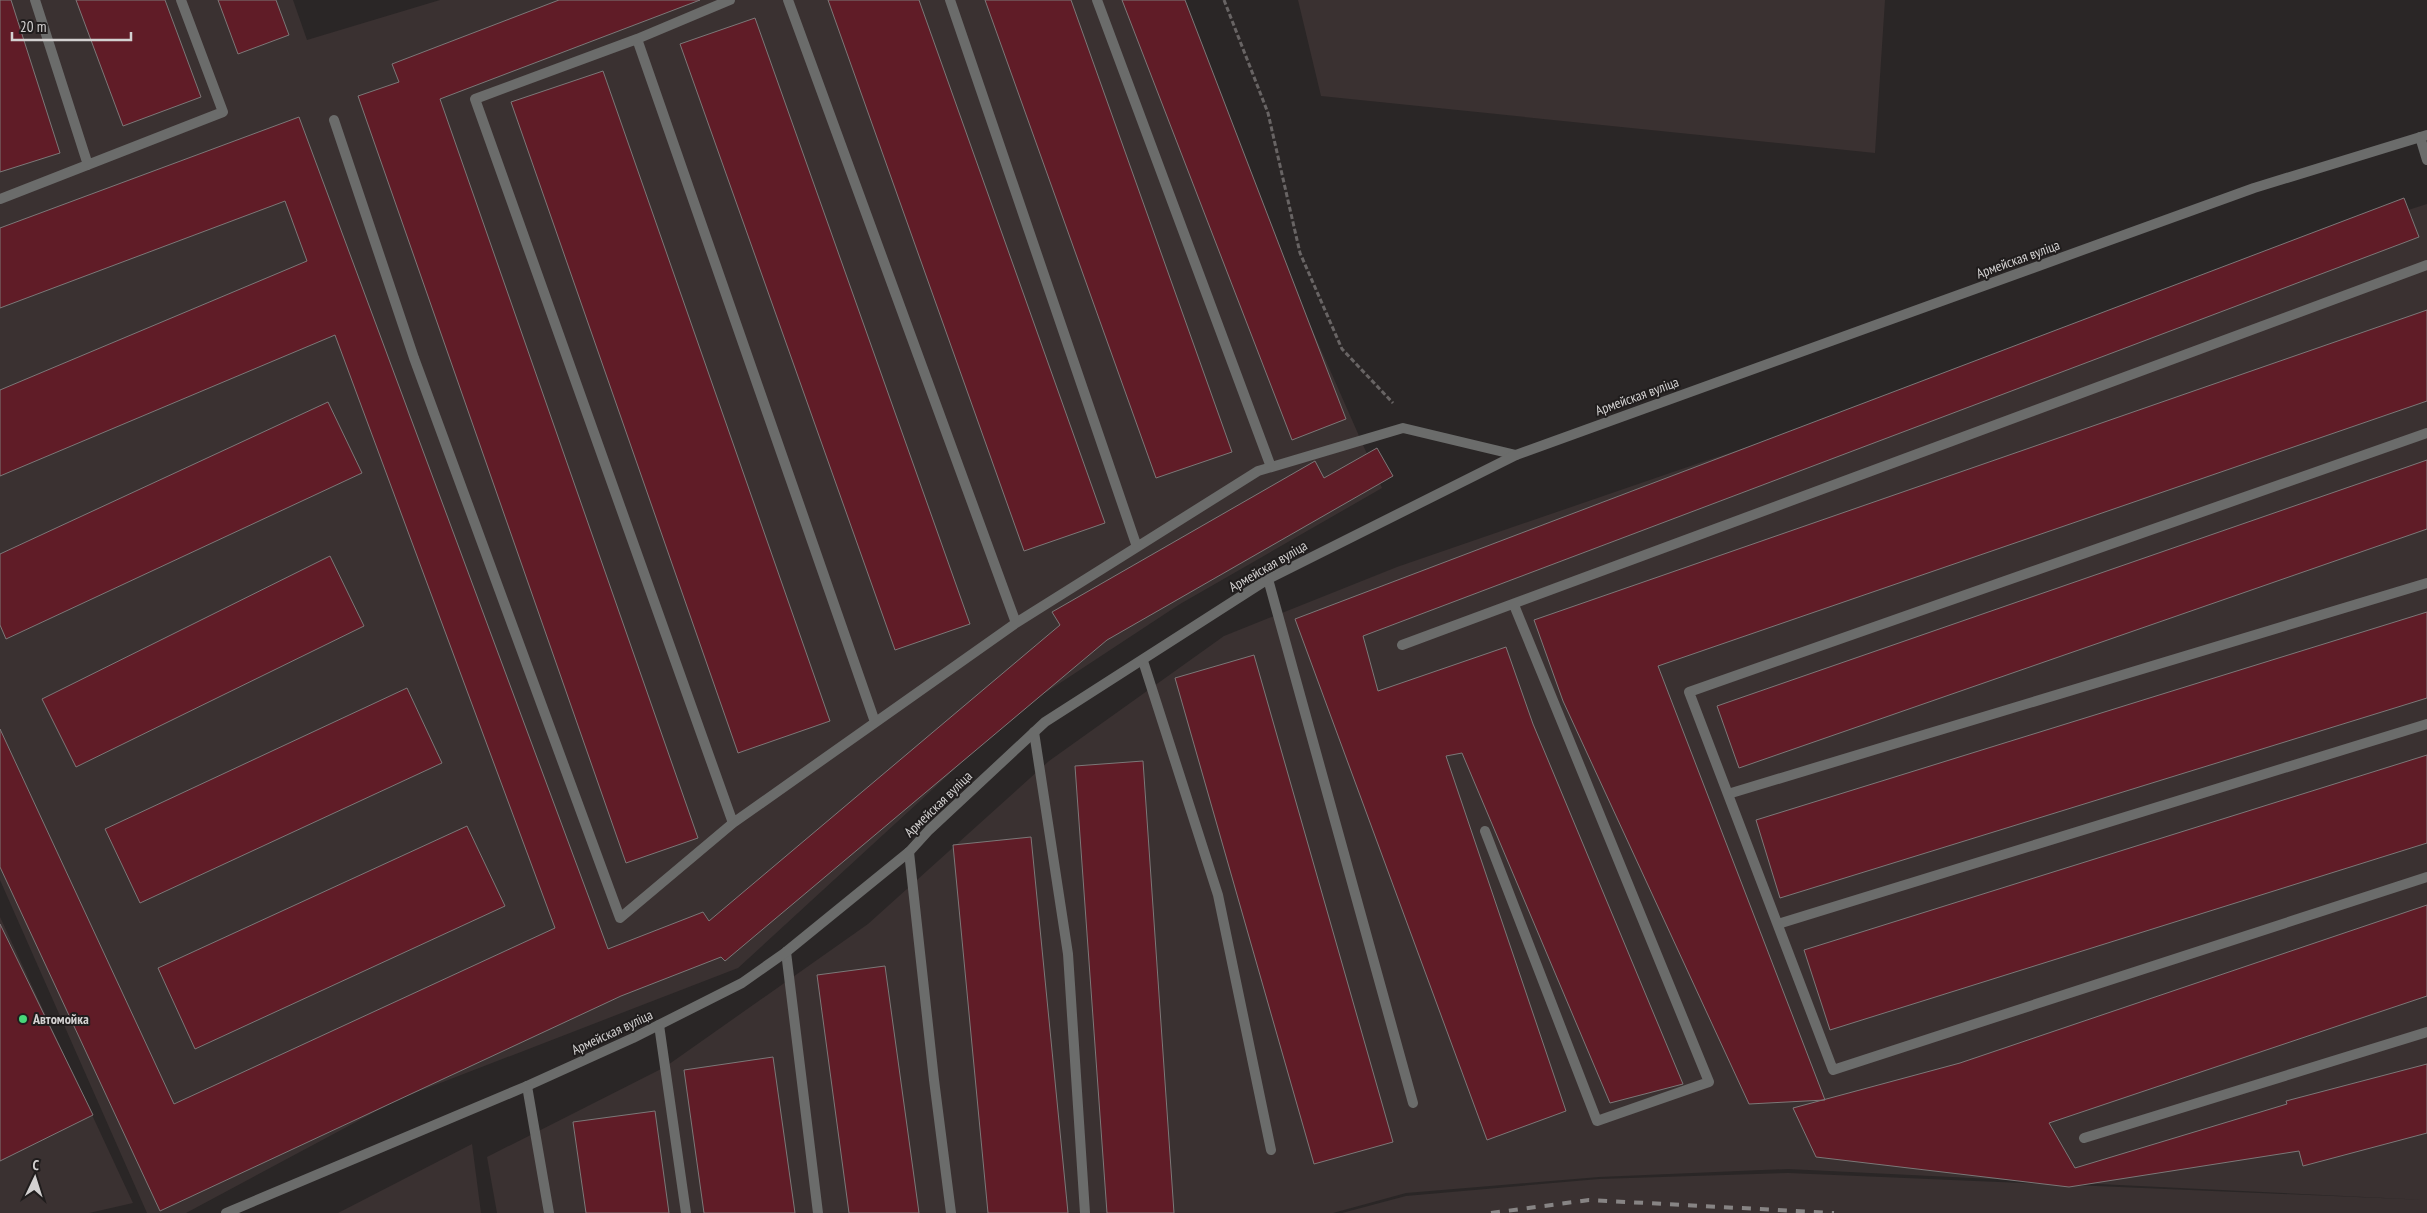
<svg xmlns="http://www.w3.org/2000/svg" width="2427" height="1213" viewBox="0 0 2427 1213" font-family="'PT Sans Narrow',sans-serif">
	<style>
		.built { fill: #3a3131 }
		.building { fill: #601c27; stroke: #7c7878 }
		.lines { fill: none; stroke-linecap: round; stroke-linejoin: round }
		.path { stroke: #686464; stroke-width: 3; stroke-dasharray: 5 2.5; stroke-linecap: butt }
		.lane { stroke: #6b6c6b; stroke-width: 10 }
		.street { stroke: #6b6c6b; stroke-width: 10 }
		.rail { stroke: #878484; stroke-width: 4; stroke-dasharray: 9 9; stroke-linecap: butt }
		.poi-dot { fill: #48d779; stroke: #201d1d; stroke-width: 2 }
		.labels { text-anchor: middle; dominant-baseline: central; stroke-width: 4; stroke-linejoin: round; paint-order: stroke }
		.street-label { font-size: 14px; fill: #d3d1d1; stroke: #201d1d }
		.poi-label { font-size: 14px; font-weight: bold; fill: #d3d1d1; stroke: #201d1d; text-anchor: start }
	</style>
	<rect width="100%" height="100%" fill="#2a2626"/>
	<!-- built -->
	<path class="built" d="M0,0H293L307,40L440,0H1167L1382,488L1180,604L1019,710L738,968L399,1099L186,1213H147L0,880Z
		M1298,0H1885L1875,153L1321,96Z
		M2427,204V1200L1788,1169L1599,1177L1406,1193L1333,1213H497L487,1157L665,1067L868,924L1049,761L1224,636L1397,567L1705,461L1971,373L2226,268Z
		M0,917L133,1203L89,1213H0Z
		M472,1144L481,1213H338Z
		M1788,1173L2427,1200V1213H1342L1406,1196L1599,1179Z"/>
	<!-- building -->
	<path class="building" d="M0,0H11L60,153L0,172Z
		M76,0H165L201,97L123,126Z
		M218,0H276L289,35L238,54Z
		M559,0H700L440,99L698,838L626,863L358,96L399,82L392,64Z
		M828,0H919L1105,523L1024,551Z
		M985,0H1071L1232,452L1156,478Z
		M1122,0H1185L1346,419L1292,440Z
		M755,18L970,624L895,650L680,44Z
		M603,71L830,721L738,753L511,102Z
		M299,117L608,949L703,912L709,921L1060,625L1052,612L1315,461L1324,478L1377,448L1393,476L1107,640L725,961L721,957L621,996L160,1211L0,867V729L174,1104L555,928L335,335L0,476V390L307,261L285,201L0,308V228Z
		M2404,198L2419,237L1363,636L1378,691L1506,647L1533,724L1683,1084L1610,1103L1462,753L1446,756L1566,1111L1487,1140L1295,619Z
		M2427,310V401L1658,666L1825,1100L1749,1104L1563,701L1534,620Z
		M328,402L362,473L6,639L0,625V554Z
		M2427,460V529L1739,768L1717,706Z
		M330,556L364,626L76,767L42,699Z
		M2427,612V698L1780,898L1756,820Z
		M1254,655L1393,1142L1314,1164L1175,678Z
		M407,688L442,763L140,903L105,829Z
		M2427,755V843L1830,1030L1804,950Z
		M1143,761L1174,1213H1107L1075,766Z
		M467,826L505,906L195,1049L158,968Z
		M1031,837L1068,1213H988L953,845Z
		M2427,905V996L2049,1123L2075,1168L2287,1104L2286,1101L2427,1064V1133L2303,1166L2299,1151L2069,1187L1816,1157L1793,1108L1960,1063Z
		M0,924L93,1115L0,1161Z
		M885,966L919,1213H849L817,975Z
		M773,1057L795,1213H704L684,1070Z
		M655,1111L669,1213H586L573,1122Z"/>
	<g class="lines">
		<!-- path -->
		<path class="path" d="M1224,0L1268,113L1300,253L1342,349L1393,403"/>
		<!-- lane -->
		<path class="lane" d="M35,0L88,165
			M730,0L637,39L475,99L733,823
			M788,0L1016,623
			M950,0L1137,547
			M1097,0L1271,467
			M637,39L875,722
			M334,120L414,358L620,918L733,823L1016,623L1258,471L1403,428L1516,455
			M2420,137L2427,160
			M0,199L223,112L181,0
			M2427,433L1689,692L1833,1070L2427,877
			M1268,579L1413,1103
			M1402,645L2427,265
			M1143,661L1218,895L1271,1150
			M1034,732L1068,954L1085,1213
			M1728,794L2427,583
			M1485,831L1597,1121L1709,1082L1514,605
			M909,852L934,1080L951,1213
			M1778,924L2427,724
			M786,952L818,1213
			M659,1025L686,1213
			M527,1086L549,1213
			M2084,1138L2427,1032"/>
		<!-- street -->
		<path class="street" d="M226,1213L527,1086L633,1038L742,983L786,952L909,852L929,830L1045,722L1268,579L1516,455L2254,188L2427,135"/>
		<!-- rail -->
		<path class="rail" d="M1491,1213L1589,1200L1834,1213"/>
	</g>
	<!-- markers -->
	<circle class="poi-dot" cx="23" cy="1019" r="5"/>
	<g class="labels">
		<!-- street labels -->
		<g class="street-label">
			<text transform="translate(2018 259) rotate(-20)">Армейская вуліца</text>
			<text transform="translate(1637 396) rotate(-20)">Армейская вуліца</text>
			<text transform="translate(1268 566) rotate(-30)">Армейская вуліца</text>
			<text transform="translate(938 804) rotate(-44)">Армейская вуліца</text>
			<text transform="translate(612 1032) rotate(-25)">Армейская вуліца</text>
		</g>
		<!-- poi labels -->
		<g class="poi-label">
			<text x="33" y="1019">Автомойка</text>
		</g>
	</g>
	<!-- north arrow -->
	<g transform="translate(35 1178) rotate(4)" stroke="#201d1d" stroke-width="4" paint-order="stroke">
	<path d="M0-4L9 19L0 12L-9 19Z" fill="#d3d1d1"/>
	<text y="-8" font-size="14" font-weight="bold" text-anchor="middle" fill="#d3d1d1">С</text>
	</g>
	<!-- scale -->
	<path d="M12 32v8h119v-8" fill="none" stroke="#d3d1d1" stroke-width="2.5"/>
	<text x="20" y="32" font-size="15" fill="#d3d1d1" stroke="#201d1d" stroke-width="4" paint-order="stroke">20 m</text>
</svg>
